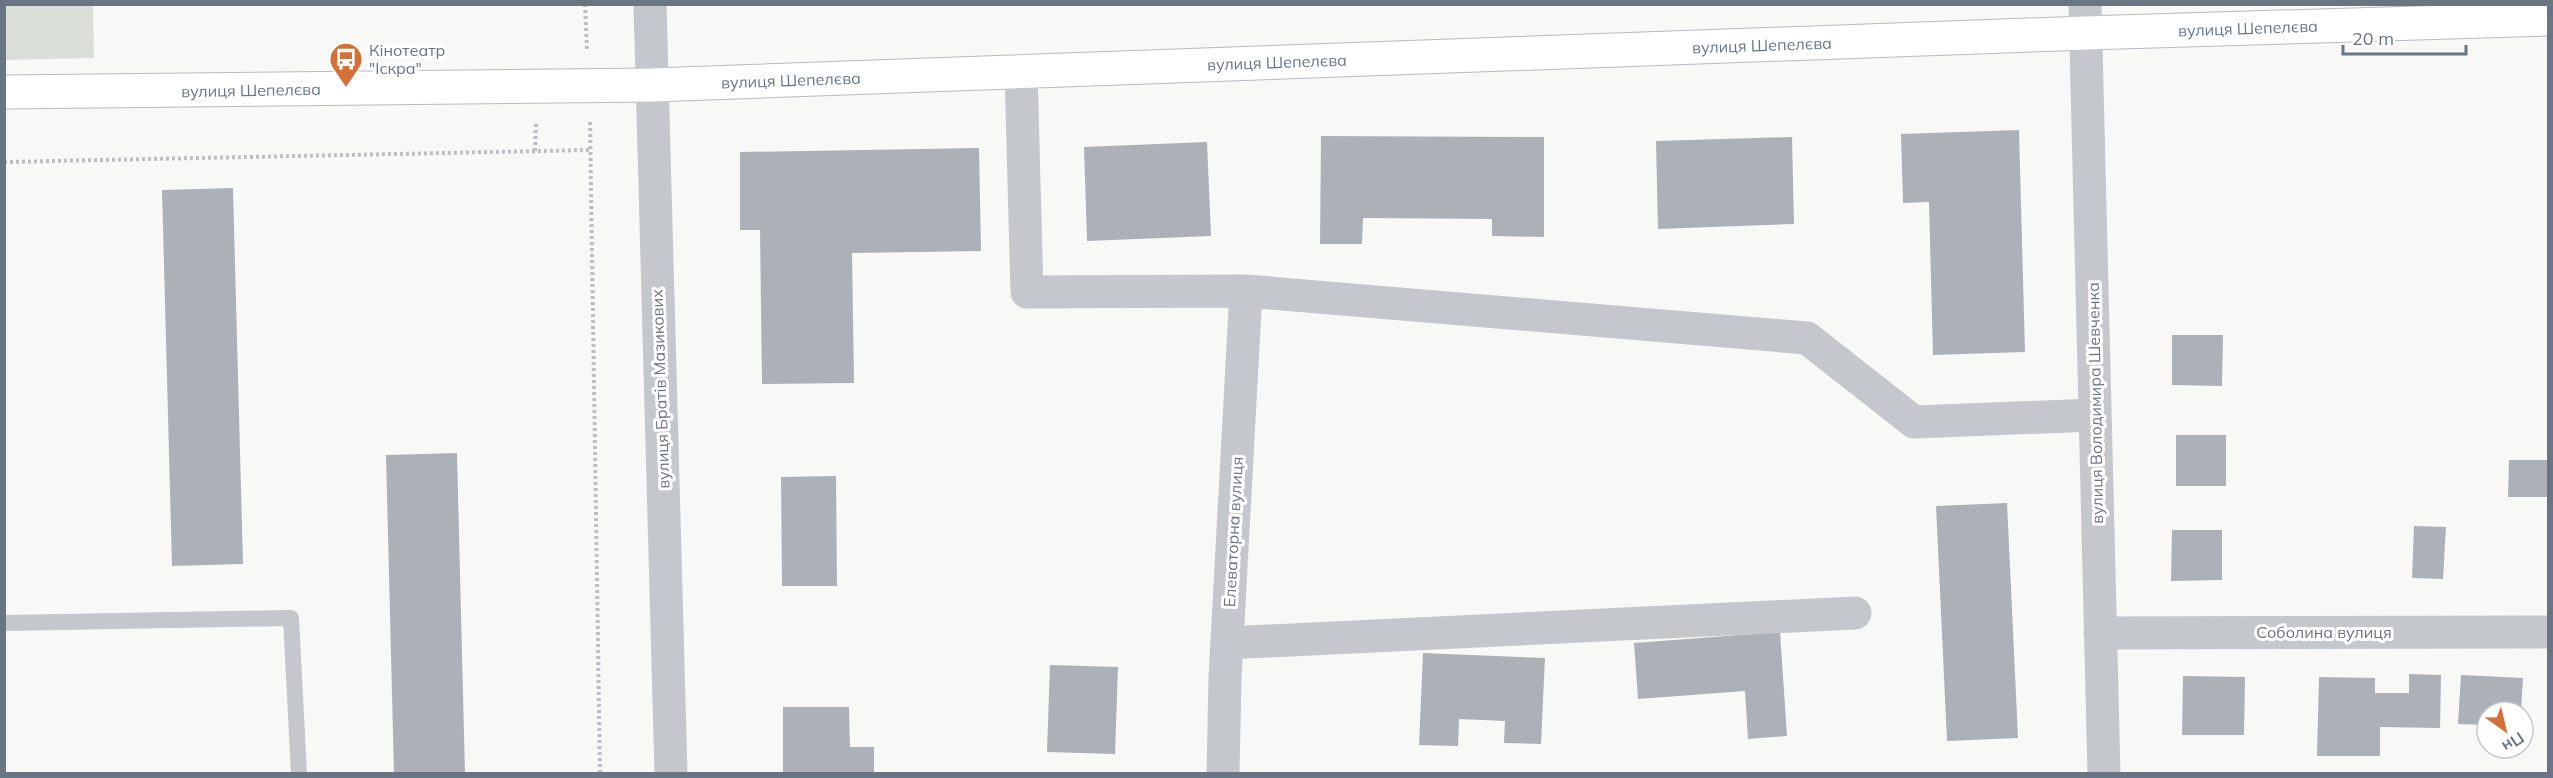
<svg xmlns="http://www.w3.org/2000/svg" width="2553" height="778" viewBox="0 0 2553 778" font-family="Mulish,sans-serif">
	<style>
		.green { fill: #d9dfd7 }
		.building { fill: #acb1b8 }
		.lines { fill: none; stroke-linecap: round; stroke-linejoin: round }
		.secondary-casing { stroke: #b7babf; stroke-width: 35 }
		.path { stroke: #bcbec1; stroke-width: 4; stroke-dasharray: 3 3; stroke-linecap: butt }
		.lane { stroke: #c4c7cb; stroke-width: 16 }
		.street { stroke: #c4c7cb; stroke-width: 33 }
		.secondary { stroke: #fff; stroke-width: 33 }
		.labels { text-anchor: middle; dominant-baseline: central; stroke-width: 6; stroke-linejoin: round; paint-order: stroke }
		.street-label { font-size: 16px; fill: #6a7584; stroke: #fff }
		.poi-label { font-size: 16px; fill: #6a7584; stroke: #fff; text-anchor: start }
	</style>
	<rect width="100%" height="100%" fill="#f8f8f6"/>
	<!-- green -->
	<path class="green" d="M4,5H93L94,58L5,60Z"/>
	<!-- building -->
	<path class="building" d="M2019,130L2025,352L1933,355L1929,202L1903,203L1901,134Z
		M1321,136L1544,137V237L1492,236V219L1363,218L1362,244H1320Z
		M1792,137L1794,224L1658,229L1656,141Z
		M1207,142L1211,236L1087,241L1084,147Z
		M979,148L981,251L852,253L854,383L762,384L760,230H740V152Z
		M233,188L243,564L172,566L162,190Z
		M2172,335H2223L2222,386L2172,385Z
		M2176,435H2226V486H2176Z
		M457,453L465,774H394L386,455Z
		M2509,460H2548V497H2508Z
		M836,476L837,586H782L781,477Z
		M2007,503L2018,738L1947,741L1936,506Z
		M2414,526L2446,527L2443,579L2412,578Z
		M2172,530H2222V580L2171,581Z
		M1780,632L1787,736L1748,739L1745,691L1638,699L1634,643Z
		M1423,653L1545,658L1541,744L1504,743L1505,721L1459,719L1458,746L1419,745Z
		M1050,665L1118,667L1115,754L1047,752Z
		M2409,674L2441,675L2440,728L2380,727V756H2317L2319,677L2375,678V693H2409Z
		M2461,675L2523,678L2521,712H2487V725L2458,724Z
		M2183,676L2245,677L2244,735H2182Z
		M783,707H849L850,747H874V774H783Z
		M2494,748H2519L2518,756L2494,754Z"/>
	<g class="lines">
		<defs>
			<path id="secondary" d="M4,92L652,85L2086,33L2548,19"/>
		</defs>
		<!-- secondary casing -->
		<use href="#secondary" class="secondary-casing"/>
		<!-- path -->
		<path class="path" d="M585,4L587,49
			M590,122L600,774
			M535,151L536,123
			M4,162L590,150"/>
		<!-- lane -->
		<path class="lane" d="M4,623L291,618L299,774"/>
		<!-- street -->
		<path class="street" d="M650,4L671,774
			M2085,4L2104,774
			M1021,71L1027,292L1246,291L1807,338L1914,422L2095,415
			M2100,633L2548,632
			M1227,643L1855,613
			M1223,774L1225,678L1246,291"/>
		<!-- secondary -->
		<use href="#secondary" class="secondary"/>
	</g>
	<!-- icons -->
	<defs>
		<symbol id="bus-pin" viewBox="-11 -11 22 30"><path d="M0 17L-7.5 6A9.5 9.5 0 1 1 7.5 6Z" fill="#d57039" stroke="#fff"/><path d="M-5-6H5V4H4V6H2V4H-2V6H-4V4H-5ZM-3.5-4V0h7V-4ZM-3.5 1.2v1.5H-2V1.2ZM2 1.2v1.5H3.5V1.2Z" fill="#fff"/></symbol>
	</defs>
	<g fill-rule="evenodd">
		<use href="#bus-pin" x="327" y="40" width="38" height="52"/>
	</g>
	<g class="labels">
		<!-- street labels -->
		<g class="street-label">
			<text transform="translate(2248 28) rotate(-2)">вулиця Шепелєва</text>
			<text transform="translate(1762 45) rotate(-2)">вулиця Шепелєва</text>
			<text transform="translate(1277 62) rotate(-2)">вулиця Шепелєва</text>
			<text transform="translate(791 80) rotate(-2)">вулиця Шепелєва</text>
			<text transform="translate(251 90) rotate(-1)">вулиця Шепелєва</text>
			<text transform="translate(660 389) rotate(-92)">вулиця Братів Мазикових</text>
			<text transform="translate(2095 403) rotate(-91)">вулиця Володимира Шевченка</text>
			<text transform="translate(1233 532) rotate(-87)">Елеваторна вулиця</text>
			<text x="2324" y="632">Соболина вулиця</text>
		</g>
		<!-- poi labels -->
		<g class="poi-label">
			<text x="369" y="50">Кінотеатр<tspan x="369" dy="18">"Іскра"</tspan></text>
		</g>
	</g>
	<!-- border -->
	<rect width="2553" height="778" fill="none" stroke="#6a7584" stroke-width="12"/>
	<!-- north arrow -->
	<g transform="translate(2505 730) rotate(146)"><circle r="28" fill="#ffffff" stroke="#c3c8ce" stroke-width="1.5"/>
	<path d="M0-4.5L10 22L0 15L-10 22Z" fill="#d57039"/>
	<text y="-9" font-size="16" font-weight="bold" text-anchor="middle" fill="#6a7584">Пн</text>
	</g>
	<!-- scale -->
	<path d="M2343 45v9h123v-9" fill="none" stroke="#6a7584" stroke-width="3"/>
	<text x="2352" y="45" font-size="18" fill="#6a7584" stroke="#ffffff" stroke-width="4.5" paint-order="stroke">20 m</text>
</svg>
